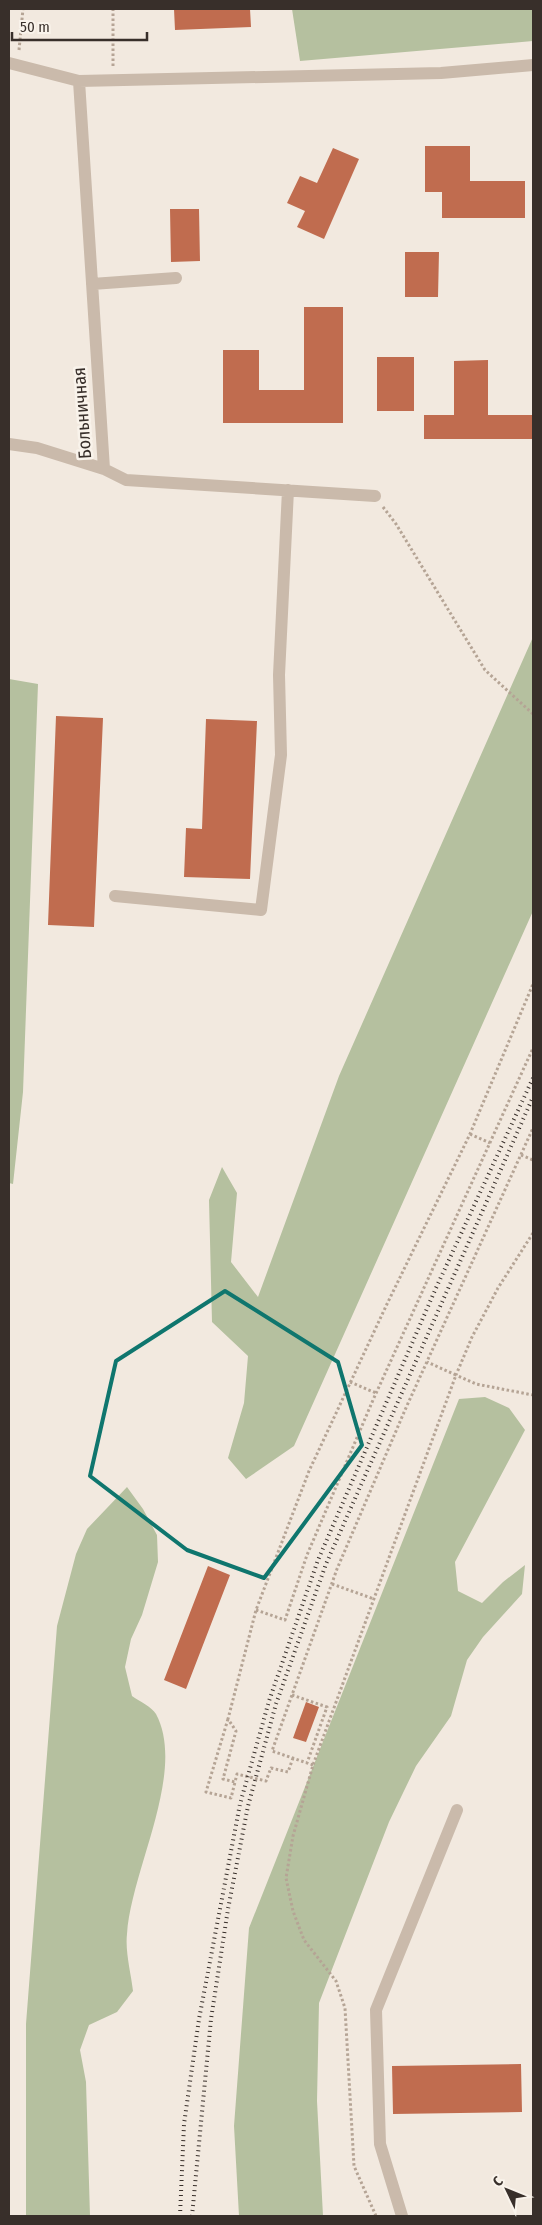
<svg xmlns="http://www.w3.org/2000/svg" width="542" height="2225" viewBox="0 0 542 2225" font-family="'Fira Sans Condensed',sans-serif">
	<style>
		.green { fill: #b5c09f }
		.building { fill: #c06c4f }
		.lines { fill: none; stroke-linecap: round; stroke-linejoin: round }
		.path { stroke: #b5a495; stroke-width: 3; stroke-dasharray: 2.5 2.5; stroke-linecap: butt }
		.minor { stroke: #cabaab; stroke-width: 12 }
		.rail { stroke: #382f2a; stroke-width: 4; stroke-dasharray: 1 4; stroke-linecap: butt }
		.marked { fill: none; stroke: #0f766e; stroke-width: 4; stroke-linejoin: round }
		.labels { text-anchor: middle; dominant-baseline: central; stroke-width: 5; stroke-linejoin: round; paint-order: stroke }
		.street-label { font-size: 18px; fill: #382f2a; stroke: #f9f3eb }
	</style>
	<rect width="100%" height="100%" fill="#f2e9df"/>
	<!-- green -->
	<path class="green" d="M292,9H533V41L300,61Z
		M533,637V911L294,1446L246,1479L228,1458L244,1403L248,1356L212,1322L209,1200L222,1167L237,1193L231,1262L258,1297L339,1076Z
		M9,679L38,684L23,1092L13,1184L9,1183Z
		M485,1397L509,1408L525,1430L455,1562L458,1591L482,1603L503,1582L525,1565L522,1594L483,1637L467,1660L451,1716L416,1766L389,1822L319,2003L317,2101L323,2216H239L234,2126L249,1928L459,1399Z
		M127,1487L143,1509L157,1535L158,1562L142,1615L131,1639L125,1667L132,1696C139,1701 152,1707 156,1714C187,1772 131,1870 127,1934C125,1952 131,1973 133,1991L117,2012L89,2025L80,2050L86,2082L90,2216H26V2024L57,1626L76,1554L87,1529Z"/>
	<!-- building -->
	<path class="building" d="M174,9H250L251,27L175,30Z
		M425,146H470V181H525V218H442V192H425Z
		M333,148L359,159L324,239L297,227L305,211L287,203L300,176L317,183Z
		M170,209H199L200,261L171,262Z
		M405,252H439L438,297H405Z
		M304,307H343V423H223V350H259V390H304Z
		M377,357H414V411H377Z
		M488,360V415H533V439H424V415H454V361Z
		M56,716L103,718L94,927L48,925Z
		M206,719L257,721L250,879L184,877L186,828L202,829Z
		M208,1566L230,1575L186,1689L164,1680Z
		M306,1702L319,1707L306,1742L293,1738Z
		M521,2064L522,2112L393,2114L392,2066Z"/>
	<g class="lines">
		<!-- path -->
		<path class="path" d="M19,50L23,9
			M113,66V9
			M383,507L396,524L485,670L533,714
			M470,1134L490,1143
			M521,1155L533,1160
			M533,1233L498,1288L472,1337L456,1375L476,1384L533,1395
			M350,1382L376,1393
			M332,1584L374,1599
			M256,1610L285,1620L307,1555L373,1400L533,1048
			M292,1695L327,1707L307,1763
			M228,1719L206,1792L231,1798L235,1782
			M293,1758L288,1772L271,1768L266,1781L237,1774L235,1782L223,1779L236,1731L228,1719L256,1610L309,1471L387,1304L470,1134L533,984
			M313,1765L272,1751L337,1569L405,1410L533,1128
			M376,2216L354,2166L345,2008L336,1981L304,1940L293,1911L286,1878L293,1836L313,1765L456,1375L427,1362"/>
		<!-- minor -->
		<path class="minor" d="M9,63L79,81L441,73L533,65
			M79,81L104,469L126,480L375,496
			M92,284L176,278
			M9,444L37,448L104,469
			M115,896L261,910L281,755L279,675L288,490
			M402,2216L380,2144L376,2010L457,1810"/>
		<!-- rail -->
		<path class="rail" d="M180,2216L184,2124L199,2019L240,1804L269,1701L318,1560L436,1288L533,1078
			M192,2216L211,2019L228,1909L248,1806L276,1704L326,1564L533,1097"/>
	</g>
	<!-- marked area -->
	<path class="marked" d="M225,1291L338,1362L362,1445L264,1578L187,1550L90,1476L116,1361Z"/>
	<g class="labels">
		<!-- street labels -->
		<g class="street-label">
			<text transform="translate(82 413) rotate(-94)">Больничная</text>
		</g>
	</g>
	<!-- border -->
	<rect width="542" height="2225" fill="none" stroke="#382f2a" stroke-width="20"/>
	<!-- north arrow -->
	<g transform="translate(507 2190) rotate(313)" stroke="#f9f3eb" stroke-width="4" paint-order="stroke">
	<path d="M0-4L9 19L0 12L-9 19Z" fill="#382f2a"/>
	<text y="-8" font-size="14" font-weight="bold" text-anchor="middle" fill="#382f2a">С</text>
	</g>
	<!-- scale -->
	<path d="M12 32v8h135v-8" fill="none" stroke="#382f2a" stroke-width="2.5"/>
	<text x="20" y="32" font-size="15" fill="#382f2a" stroke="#f9f3eb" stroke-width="4" paint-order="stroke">50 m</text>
</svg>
